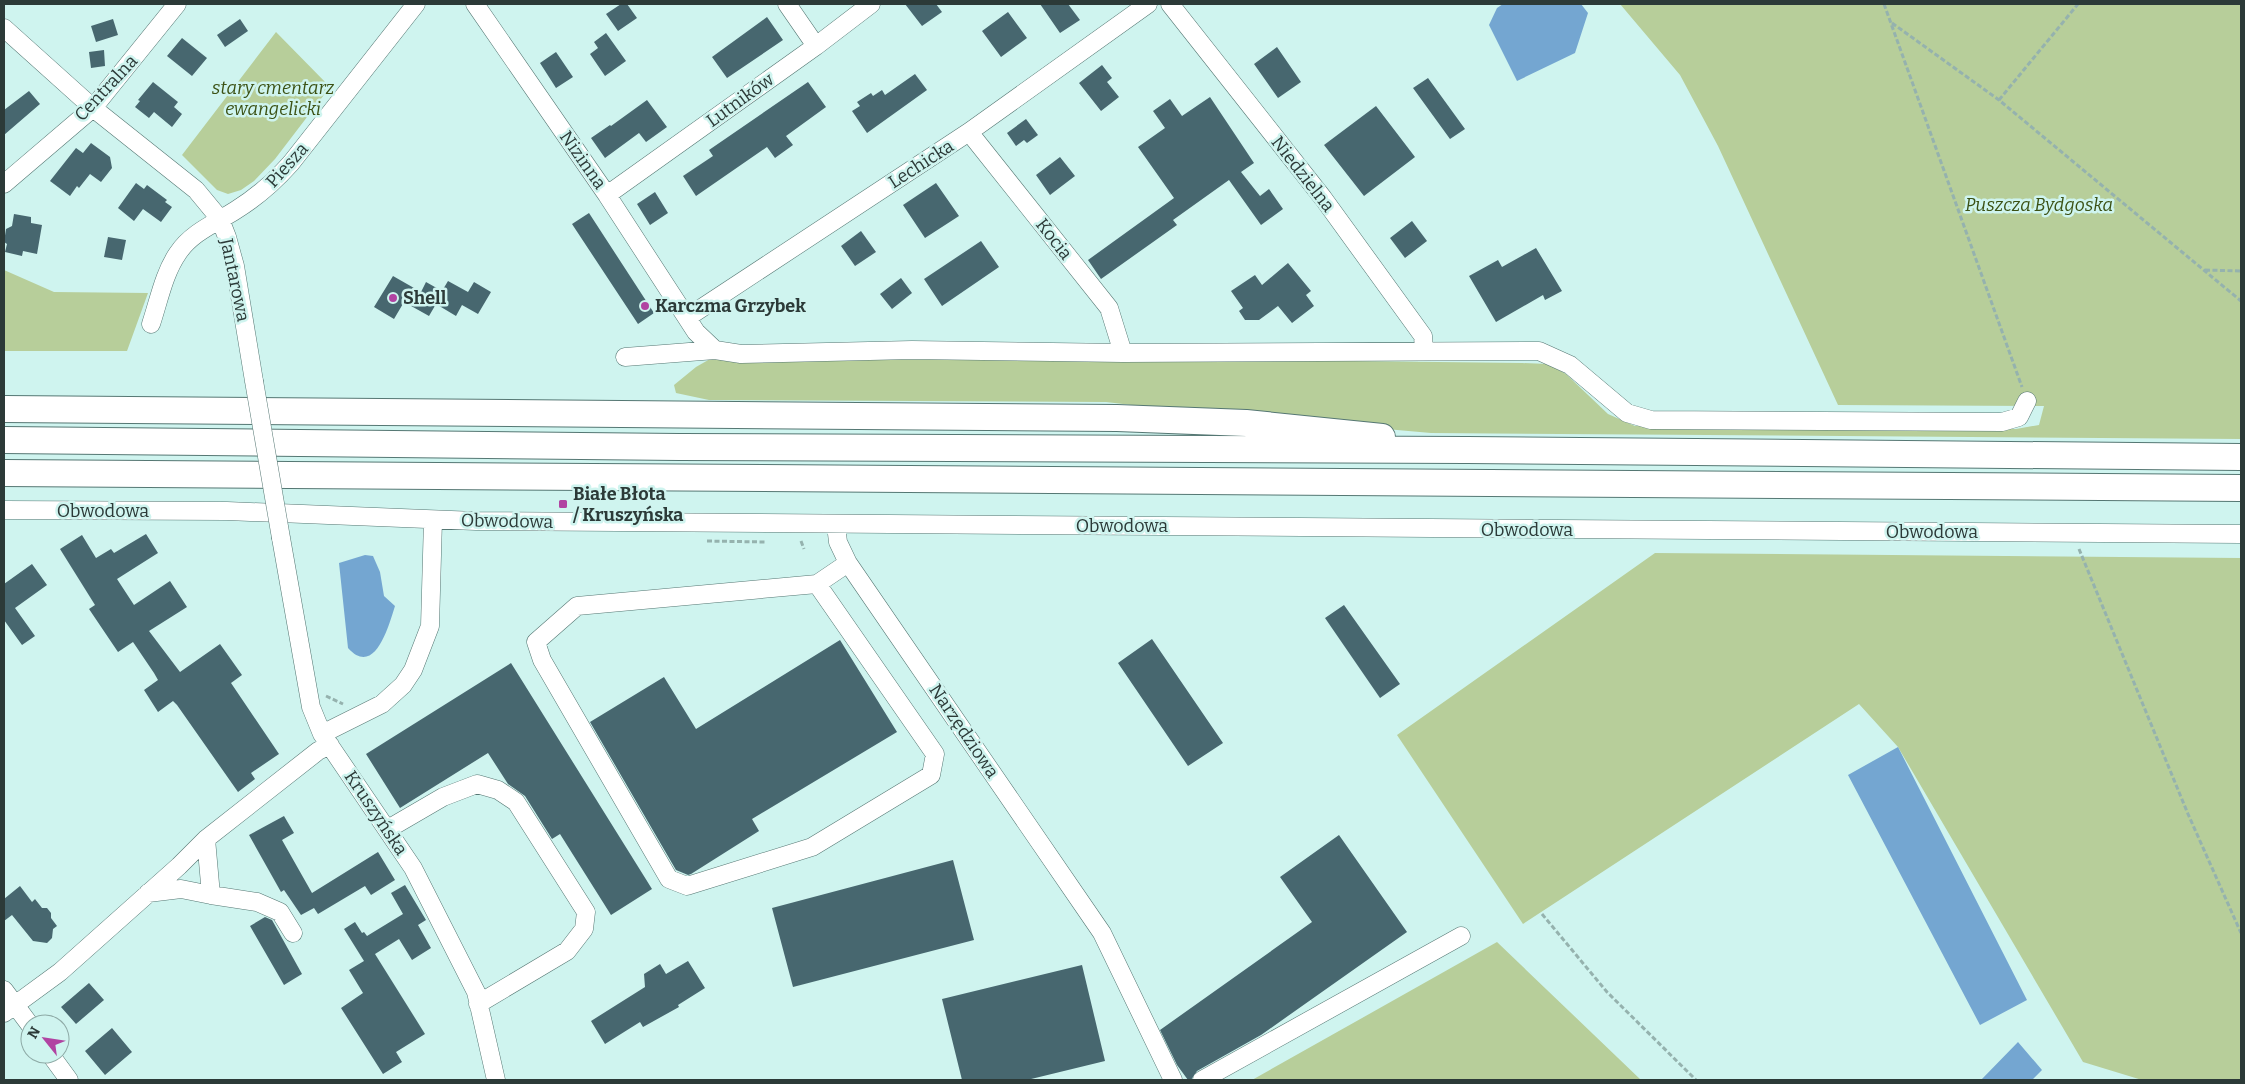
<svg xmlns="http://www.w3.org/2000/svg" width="2245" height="1084" viewBox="0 0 2245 1084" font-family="Bitter,serif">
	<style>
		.green { fill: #b7ce9a }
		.water { fill: #74a6d1 }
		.building { fill: #47676f }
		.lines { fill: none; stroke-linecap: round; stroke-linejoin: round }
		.minor-casing { stroke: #557773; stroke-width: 19 }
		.highway-casing { stroke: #557773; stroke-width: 28 }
		.path { stroke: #95b2ae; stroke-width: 3; stroke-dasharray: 5 2.5; stroke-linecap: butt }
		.minor { stroke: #fff; stroke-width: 18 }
		.highway { stroke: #fff; stroke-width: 26 }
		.minor-bridge-casing { stroke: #557773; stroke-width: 19; stroke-linecap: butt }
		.minor-bridge { stroke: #fff; stroke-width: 18 }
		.poi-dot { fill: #b143a2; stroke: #cff4ef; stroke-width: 2 }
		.labels { text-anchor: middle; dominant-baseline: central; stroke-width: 5; stroke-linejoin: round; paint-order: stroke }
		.street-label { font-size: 18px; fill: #2c3a38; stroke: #cff4ef }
		.park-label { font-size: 18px; font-style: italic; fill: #3b5114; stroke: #cff4ef }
		.poi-label { font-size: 18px; font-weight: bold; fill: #2c3a38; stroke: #cff4ef; text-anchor: start }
	</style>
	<rect width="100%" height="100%" fill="#cff4ef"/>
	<!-- green -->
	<path class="green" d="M1620,4H2241V439L1431,433L1183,411L1106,402L709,400L676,393L674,385L696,367L710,359H1188L1522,363L1548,364L1566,374L1608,414L1635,426L2016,429L2039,425L2044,406L1838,405L1718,146L1680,75Z
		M276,32L330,87L275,159L254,181L241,190L228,194L217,190L182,155Z
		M4,270L54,292L148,293L127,351H4Z
		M1655,553L2241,558V1080H2142L2083,1062L1898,747L1859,704L1523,924L1397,735Z
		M1497,942L1641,1080H1252Z"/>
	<!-- water -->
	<path class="water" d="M1503,4H1581L1588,13L1575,53L1517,81L1489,25L1497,8Z
		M365,555L373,556L380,572L384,596L395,606C389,625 375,678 348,648L339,563Z
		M1898,747L2027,1000L1980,1025L1848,775Z
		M2018,1042L2042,1070L2032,1080H1981Z"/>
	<!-- building -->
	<path class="building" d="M621,4H627L637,18L618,31L606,14Z
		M905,4H936L942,12L922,26Z
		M1040,4H1068L1080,20L1060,33Z
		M1008,12L1027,38L1001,57L982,31Z
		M767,17L783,40L727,78L712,57Z
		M113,19L118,35L96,42L91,26Z
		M240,19L248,31L225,47L217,35Z
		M606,33L626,61L605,76L590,54L598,48L594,42Z
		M182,38L207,58L192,76L167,56Z
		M1277,47L1301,82L1278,98L1254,64Z
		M104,50L105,66L91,68L89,52Z
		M556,52L573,77L556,88L540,63Z
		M1102,65L1112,78L1107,82L1119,97L1101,111L1079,83Z
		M915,74L927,90L867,133L852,111L860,106L857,102L871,93L873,96L882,90L885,95Z
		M1428,78L1465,129L1450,139L1413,88Z
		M153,82L178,102L174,107L182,114L172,127L154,112L149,118L135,107L140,101L138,100Z
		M808,82L826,107L786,136L793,145L775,158L767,147L696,196L683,176L713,156L709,150Z
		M29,91L40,104L4,135V110Z
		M1210,97L1254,163L1241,172L1260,196L1269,189L1283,209L1261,225L1229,180L1173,220L1177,225L1101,279L1088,260L1174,198L1138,147L1165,128L1153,111L1170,99L1182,116Z
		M647,100L667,127L646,142L639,133L605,158L591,138L610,125L611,126Z
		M1376,106L1415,157L1364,196L1324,145Z
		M1026,119L1038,135L1027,143L1024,140L1016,146L1007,133Z
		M91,143L110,157L112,168L101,182L90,174L79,188L77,186L70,196L50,181L76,148L83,153Z
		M1060,157L1075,176L1050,195L1036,175Z
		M136,183L144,189L147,185L167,200L165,202L172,207L161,222L143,209L134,221L118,208Z
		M936,183L959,216L925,238L903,205Z
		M655,192L668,213L650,225L637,204Z
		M589,213L654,313L638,324L572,224Z
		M14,214L31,217V223L42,225L37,254L23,251L22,256L5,252L7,244L4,242L6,229L12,226Z
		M1412,221L1427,241L1405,258L1390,238Z
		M861,231L876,252L855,266L841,246Z
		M108,237L126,240L122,260L104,257Z
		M981,241L999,267L942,306L924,279Z
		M1536,248L1562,291L1545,300L1543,295L1496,322L1469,276L1498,260L1502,267Z
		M1288,263L1311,291L1306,295L1314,306L1292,323L1278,306L1259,320H1245L1239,311L1243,308L1231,291L1255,275L1262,285Z
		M393,276L421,292L426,282L442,291L448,281L468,292L474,282L491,292L478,314L462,305L456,316L436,304L429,316L404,302L394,319L374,307Z
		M901,278L912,293L892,309L880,294Z
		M146,534L158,553L117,579L134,605L170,581L187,607L149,631L180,672L220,644L242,675L231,683L279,754L251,773L255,779L238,792L177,705L173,701L158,712L144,690L158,680L154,673L133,642L118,652L89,609L95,605L60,549L82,535L96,558L111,549L114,553Z
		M32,564L47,585L15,608L35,636L22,645L4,620V584Z
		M1344,605L1400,684L1380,698L1325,618Z
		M1152,639L1223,743L1188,766L1118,663Z
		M840,640L897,732L752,819L759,831L691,874L688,875L676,870L590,722L664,677L696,729Z
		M511,663L652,889L611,915L560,834L552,839L525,796L508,784L488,753L400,808L366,754Z
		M284,816L294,833L282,840L312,893L378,852L395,880L371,895L365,886L318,914L314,908L301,915L284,890L281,892L249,835Z
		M1339,835L1407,932L1261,1035L1197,1071L1191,1080H1188L1177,1065L1160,1030L1312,922L1280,877Z
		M953,860L974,940L793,987L772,908Z
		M405,885L426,920L418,925L431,948L412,960L399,939L375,954L425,1034L396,1052L402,1062L383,1074L341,1008L363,993L349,970L364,961L344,929L355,922L362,933L364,932L367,936L403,914L391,893Z
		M20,886L32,902L35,899L42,908H47L51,913V918L57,926L53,929L52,938L47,943L33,941L12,915L4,921V899Z
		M265,917L272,920L302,974L284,985L250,926Z
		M688,961L705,988L678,1005L679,1007L643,1027L640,1022L605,1044L591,1021L645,987L644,974L660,964L666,974Z
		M1082,965L1105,1061L1027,1080H962L942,999Z
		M89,983L104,1000L76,1024L61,1007Z
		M112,1028L132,1052L105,1075L85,1051Z"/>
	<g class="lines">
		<defs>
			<path id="minor" d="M475,4L607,195L696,332L715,350L741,354L912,350L1123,353L1539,351L1570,365L1627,413L1651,420L2002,422L2019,417L2027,401
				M787,4L816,46
				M1170,4L1323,198L1423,336L1424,350
				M4,28L93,108L196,190L220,219L227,237L235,266L254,381
				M969,132L1109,308L1123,353
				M4,184L93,108L177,4
				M607,195L816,46L871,4
				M688,317L969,132L1148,4
				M151,324C159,300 164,273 178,253C192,232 216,223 236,210C257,197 275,181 291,163L416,4
				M625,357L715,350
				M4,510L227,511L476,521L2241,534
				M836,525L838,542L848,563L1102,933L1173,1080
				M281,538L311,707L322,734L413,868L476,992L496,1080
				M817,584L935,754L931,775L812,847L687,886L669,879L542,660L536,642L577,606L817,584L848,563
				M322,734L382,704L403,685L413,670L430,626L433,520
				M388,829L443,797L477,784L498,790L516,802L586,912L584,929L567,951L478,1004
				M148,893L181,889L211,895L206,839
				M211,895L257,902L280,912L293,933
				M4,990L30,1025
				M4,1013L60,972L179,866L206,839L318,751L330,745
				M50,1054L69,1080
				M1202,1080L1461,936"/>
			<path id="highway" d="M4,409L1117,418L1246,423L1382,437
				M4,440L679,447L1467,450L2241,457
				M4,473L2241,488"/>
		</defs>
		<!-- minor casing -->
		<use href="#minor" class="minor-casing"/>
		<!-- highway casing -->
		<use href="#highway" class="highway-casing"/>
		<!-- path -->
		<path class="path" d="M1884,4L2022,387
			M1892,23L1999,100L2241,301
			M1999,100L2078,4
			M2205,270L2241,271
			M707,541L766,542
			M801,541L804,549
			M2079,549L2188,814L2241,933
			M326,696L343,704
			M1542,914L1607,992L1696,1080"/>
		<!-- minor -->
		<use href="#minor" class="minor"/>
		<!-- highway -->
		<use href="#highway" class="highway"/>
		<defs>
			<path id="minor-bridge" d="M254,381L281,538"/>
		</defs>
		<!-- minor-bridge casing -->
		<use href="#minor-bridge" class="minor-bridge-casing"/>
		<!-- minor-bridge -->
		<use href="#minor-bridge" class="minor-bridge"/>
	</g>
	<!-- markers -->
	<g class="poi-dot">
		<circle cx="393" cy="298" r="5"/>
		<circle cx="645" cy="306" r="5"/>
		<rect x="558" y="499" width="10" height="10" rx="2.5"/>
	</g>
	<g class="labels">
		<!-- street labels -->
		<g class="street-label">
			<text transform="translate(106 88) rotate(-47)">Centralna</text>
			<text transform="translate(740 100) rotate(-36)">Lutników</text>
			<text transform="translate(583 160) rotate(55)">Nizinna</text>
			<text transform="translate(921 164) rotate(-33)">Lechicka</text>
			<text transform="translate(287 165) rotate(-48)">Piesza</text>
			<text transform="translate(1303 174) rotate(52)">Niedzielna</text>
			<text transform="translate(1054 239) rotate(52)">Kocia</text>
			<text transform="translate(235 280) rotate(78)">Jantarowa</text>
			<text x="103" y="511">Obwodowa</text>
			<text transform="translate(507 521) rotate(1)">Obwodowa</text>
			<text x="1122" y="526">Obwodowa</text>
			<text x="1527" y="530">Obwodowa</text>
			<text x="1932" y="532">Obwodowa</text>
			<text transform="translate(964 731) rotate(56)">Narzędziowa</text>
			<text transform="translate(376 813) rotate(56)">Kruszyńska</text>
		</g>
		<!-- park labels -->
		<g class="park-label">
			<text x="273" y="88">stary cmentarz<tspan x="273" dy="21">ewangelicki</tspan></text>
			<text x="2039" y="205">Puszcza Bydgoska</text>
		</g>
		<!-- poi labels -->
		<g class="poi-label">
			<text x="403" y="298">Shell</text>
			<text x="655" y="306">Karczma Grzybek</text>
			<text x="573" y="494">Białe Błota<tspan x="573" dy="21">/ Kruszyńska</tspan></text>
		</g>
	</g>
	<!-- border -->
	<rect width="2245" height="1084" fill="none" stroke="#2c3a38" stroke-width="10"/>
	<!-- north arrow -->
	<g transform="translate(45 1039) rotate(300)"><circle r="24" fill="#cff4ef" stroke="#8eaaa6"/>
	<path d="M0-4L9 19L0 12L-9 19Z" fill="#b143a2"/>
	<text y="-8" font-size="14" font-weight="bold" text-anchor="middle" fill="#2c3a38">N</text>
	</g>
</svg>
